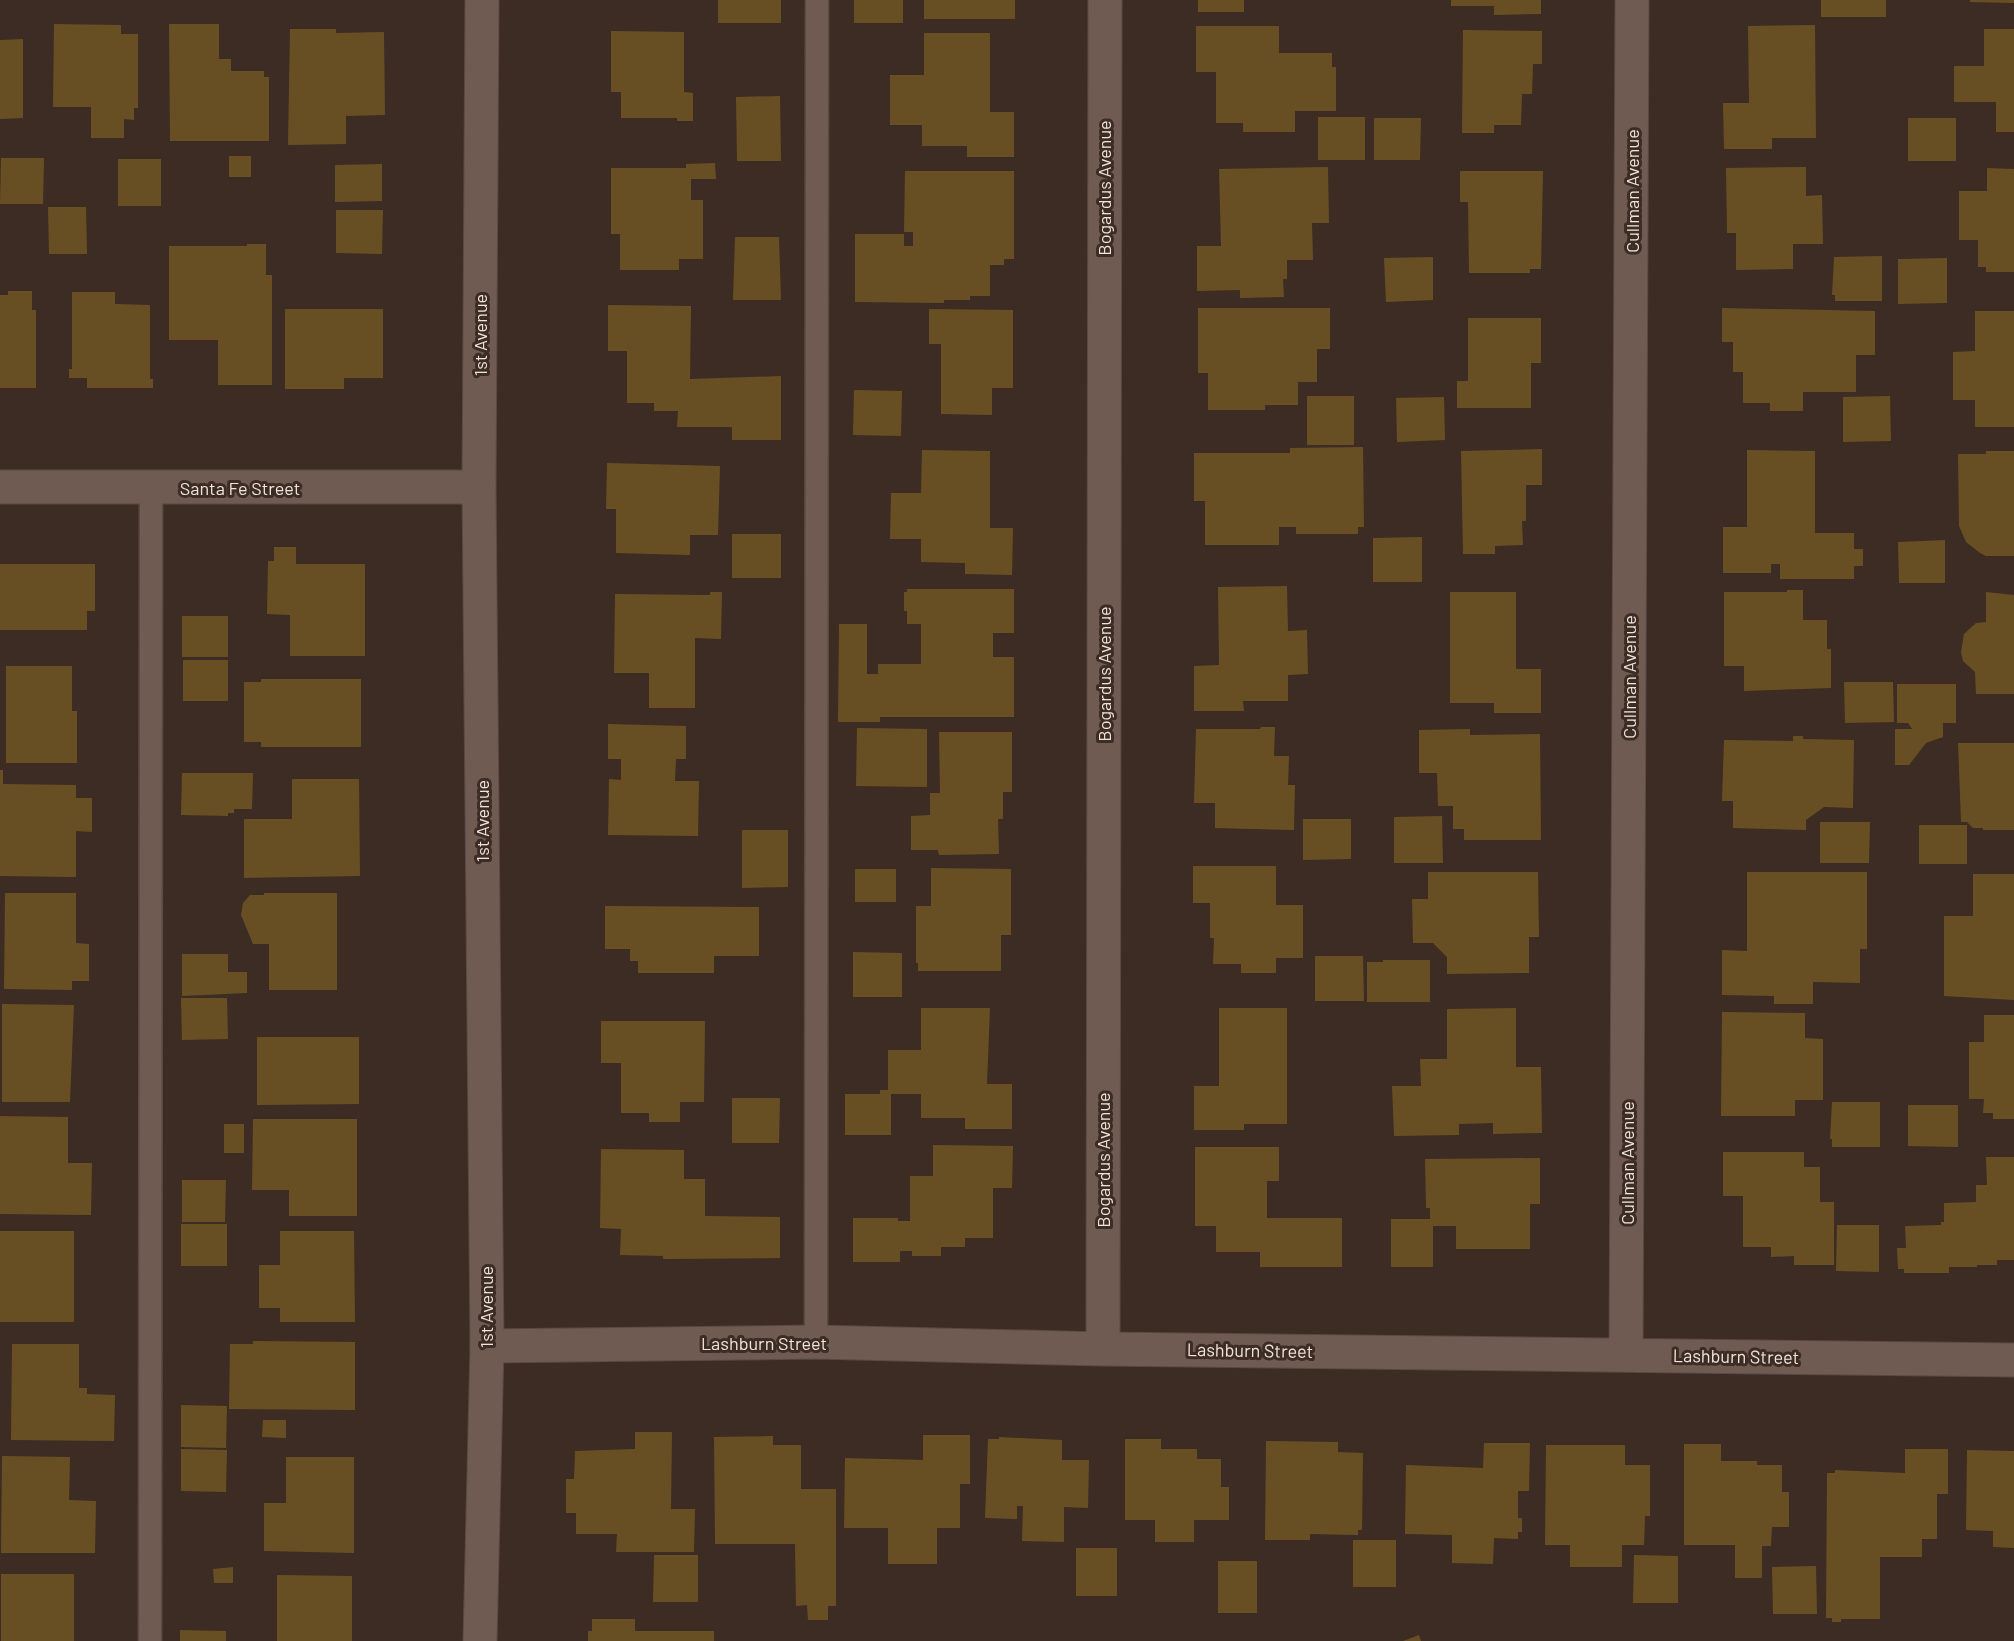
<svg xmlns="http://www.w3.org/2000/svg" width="2014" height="1641" viewBox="0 0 2014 1641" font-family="Barlow,sans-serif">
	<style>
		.building { fill: #684f23 }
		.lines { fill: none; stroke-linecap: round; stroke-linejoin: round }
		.lane-casing { stroke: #584a43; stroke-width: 25 }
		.street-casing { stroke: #584a43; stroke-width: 35 }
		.secondary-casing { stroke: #584a43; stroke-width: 35 }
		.lane { stroke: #6f5b52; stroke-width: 22 }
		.street { stroke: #6f5b52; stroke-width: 33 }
		.secondary { stroke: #6f5b52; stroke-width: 33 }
		.labels { text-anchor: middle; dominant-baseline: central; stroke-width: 6; stroke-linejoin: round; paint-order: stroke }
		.street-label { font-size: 18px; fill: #eee3dd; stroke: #3d2c24 }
	</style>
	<rect width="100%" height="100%" fill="#3d2c24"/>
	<!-- building -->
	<path class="building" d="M718,0H781V23H718Z
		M854,0H903V23H854Z
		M924,0H1015V19H924Z
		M1198,0H1244V12H1198Z
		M1451,0H1541V14L1494,15V6H1451Z
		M1821,0H1886V17H1821Z
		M1970,0H2014V3L1970,2Z
		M54,24L121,25V34H138V108H134V120L124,119V138H91V107H53Z
		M169,24H219V59H231V71H264V77H269V141H170Z
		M1815,25L1816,138H1772V149H1724L1723,103H1749L1748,26Z
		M1196,26H1279V53H1332V67H1336V111H1295V132H1243V123H1216V72H1196Z
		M290,29H336V33L384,32L385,115L346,116V144L288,145Z
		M1984,29H2014V132H1996V102H1954V66H1984Z
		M1463,30L1542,31V64H1533L1532,94H1522L1521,125H1494V133H1462Z
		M611,31L684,32V92L693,93V121H677V118H621V92H611Z
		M924,33H990V112H1014V157H967V146H922V125H890V75H924Z
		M23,39V118L0,119V40Z
		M780,96L781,161H737L736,97Z
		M1318,117H1365V160H1318Z
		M1374,118H1421L1420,160H1374Z
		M1908,118H1956V161H1908Z
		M229,156H251V177H229Z
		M1,158H44L43,204H0Z
		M118,159H161V206H118Z
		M715,163L716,179H691V200H703V259H679V270H620V234H611V168H686V164Z
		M382,164V201L335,202V165Z
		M1328,167L1329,223H1312L1313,260H1287V279H1283L1284,297L1240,298V290L1197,291V246H1221L1219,169Z
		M1806,167V196L1822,195L1823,244H1793V269L1736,270V233H1727L1726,168Z
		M1987,168L2014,169V272H1986V267H1978V240H1959V191H1987Z
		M905,171H1014V259H1004V265H990V296H970V300H944V303L855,302V234H904V246H913V232H904Z
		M1460,171H1543L1541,269H1530V273H1469L1468,202H1460Z
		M48,207H86L87,254H49Z
		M336,210H383L382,254L336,253Z
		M735,237H779L781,300H733Z
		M247,244H266V275H272V385H218V340H169V246H247Z
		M1882,256V301H1835V295H1832L1834,257Z
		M1433,257V300L1386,302L1384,258Z
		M1947,258V303L1898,304V259Z
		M8,291H32V310H36V388H0V295H8Z
		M72,292H115V304L150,305V379H153V388H87V378H69V369H72Z
		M608,305L691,306L690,379L781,376V440H732V427H677L678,411H654V403H627V351H608Z
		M1198,308H1330V349H1317V382H1298V405H1265V410H1208V373H1198Z
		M1722,308L1875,311V355H1856V392H1803V411H1770V403H1743V372H1733V342H1722Z
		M285,309H383V378H344V389H285Z
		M929,309L1013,310V388H992V415L941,414V344H929Z
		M1975,311H2014V427H1975V400H1953V352L1975,351Z
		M1468,318H1541V363H1531V408H1457V381H1468Z
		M854,390L902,391L901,436L853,435Z
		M1307,396H1354V445H1307Z
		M1890,396L1891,441L1843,442V397Z
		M1444,397L1445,440L1397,442L1396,398Z
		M1363,447L1364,527H1358V534H1296V527H1279V545H1205V501H1194V453H1290V448Z
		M1542,449V485H1526V521H1522L1523,545L1495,546V554H1463L1461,451Z
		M922,450L990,451V528H1013L1012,575L965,574V563L921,562V539H890L891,493H921Z
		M1747,450L1815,451V533H1854V549H1863V566H1854V579H1780V564H1771V573H1723V527H1747Z
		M1986,451H2014V556H1986L1980,553L1966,542L1959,526L1958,454H1986Z
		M607,463L720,466L718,535H690V555L616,553V509H606Z
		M732,534H781V578H732Z
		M1422,537V582H1373V538Z
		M1945,540V583H1899L1898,542Z
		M274,547H296V564H365V656H290V615L267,614L268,561H274Z
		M0,564H95V611H87V630H0Z
		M1287,586L1288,631L1307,630L1308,674L1288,675V701H1243L1244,711H1194V666L1219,665L1218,587Z
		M907,589H1014V633H993V657H1014V717H880V722H838L839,624H867V674H878V664H921V624H907V611H904V592H907Z
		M1787,590H1803V620H1827V649H1831V688L1744,691V666H1724V592H1787Z
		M710,592H722L721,639L695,638V708H649V673H614L615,594L710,595Z
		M1450,592H1516V669H1541V713H1494V703H1450Z
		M1986,592L2014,595V694H1976L1975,672L1963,661L1961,652L1964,634L1976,623L1986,622Z
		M182,616H228V657H182Z
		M183,660H228V701H183Z
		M6,666H72V711H77V763H6Z
		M261,679H361V747H261V742H244V682H261Z
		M1844,682H1893L1894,722L1845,723Z
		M1897,684H1956V723H1943V737L1926,743L1909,765H1895V729H1912L1908,723H1897Z
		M608,724L686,726V759H676L675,781H699L698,836L608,835L609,779L621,780V759H608Z
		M1261,727H1275L1274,756H1289L1288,785H1295L1294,830L1215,828V803H1194L1196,729H1260Z
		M857,728L927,729V787L856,786Z
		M1470,729V735L1540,734L1541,840H1464V829H1453V806H1438L1437,773H1419V730Z
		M939,732H1012V792H1003V819H998L999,854L939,855L938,850H911V816L930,815V793H940Z
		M1793,736H1803V739L1854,740L1853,808L1824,807L1806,820V830L1733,828V801H1722L1724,740L1793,741Z
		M1958,743H2014V830H1983V828H1973L1967,822H1961Z
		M0,770H3V784L76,785V798H92V832L76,831V877L0,876Z
		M182,773H253L252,809H234V813H228V816L181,815Z
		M292,779H359L360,876L244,878V819H292Z
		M1442,816L1443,863H1394V817Z
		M1303,819H1351V859L1303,860Z
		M1820,822H1870L1869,863H1820Z
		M1919,825H1967V864H1919Z
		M742,830H788V887L742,888Z
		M1193,866H1276V905H1303V958H1276V973H1241V964H1213L1214,938H1210V903H1193Z
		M931,868L1011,869V935H1001V971H918V963H916V906H931Z
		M855,869H896V902H855Z
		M1428,872H1538L1539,937H1529V973L1447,974V957L1433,943H1413L1412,899H1428Z
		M1747,872H1867V949H1860V983L1813,982V1004H1774V996L1722,995V950L1747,951Z
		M1973,874H2014V1000L1944,996V916H1973Z
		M5,893H76V943L89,944V981H72V990L4,989Z
		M264,893H337V990H269V944H253L241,915L243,903L250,895H264Z
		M605,906L759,907V956H714V973H638V961H630V949H605Z
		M853,952L902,953V997H853Z
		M182,954H228V972H247V993L182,996Z
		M1315,956H1363L1364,1001H1315Z
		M1383,960H1430V1002H1367V962H1383Z
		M181,998H227L228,1039L182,1040Z
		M2,1004L74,1005L70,1102H2Z
		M921,1008H990L987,1084H1012V1129H965V1118H921V1094H891V1135H845V1094H880V1090H888V1050H921Z
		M1219,1008H1287V1124H1244V1130H1194V1086H1219Z
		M1516,1008V1067H1541L1542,1133L1493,1134V1123L1459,1124V1135L1394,1136L1392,1086H1421L1420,1059H1447V1009Z
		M1722,1012L1805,1013V1038L1823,1039V1100H1795V1116H1721Z
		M1984,1015H2014V1119H1993V1113H1983L1984,1099H1969V1042H1984Z
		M601,1021H705L704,1102H680V1122H649V1113H621V1063H601Z
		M257,1037H359V1104L257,1105Z
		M732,1098H780L779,1143H732Z
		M1832,1102H1880V1147H1832V1139H1830Z
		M1908,1105H1958V1147L1908,1146Z
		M0,1116L68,1117V1163H92L91,1215L0,1214Z
		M253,1119H357V1216H289V1190H252Z
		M224,1124H244V1153H224Z
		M933,1145L1013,1146L1012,1188H993V1238H965V1247H941V1256H912V1251H900V1262H853V1218H898V1221H910V1176H933Z
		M1195,1147H1279V1181H1267V1218H1342V1267H1260V1252H1216V1226H1195Z
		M601,1149L684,1150V1179H705V1216L780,1217V1258L663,1259V1256L620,1255L621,1229L600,1228Z
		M1723,1152H1804V1167H1820V1202H1834V1265H1794V1256L1771,1257V1247H1743V1196H1723Z
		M1986,1157H2014V1260H1997V1265H1977V1267H1949V1273H1904V1269H1898L1897,1248H1906L1905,1226L1941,1225V1222H1944V1203L1976,1202V1185H1987Z
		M1540,1158V1204H1530V1249H1456V1226H1433V1267H1391V1219H1430V1208H1426L1425,1159Z
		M182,1180H226L225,1222H182Z
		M181,1224H227V1266H181Z
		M1837,1225H1879V1272L1836,1271Z
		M0,1231H74V1322H0Z
		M280,1231H354L355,1322H280V1308H259V1265H280Z
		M253,1341L355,1342V1410L229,1409L230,1344H253Z
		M12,1344H79V1388H87V1394L115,1395L114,1441L11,1440Z
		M181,1405L227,1406L226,1448L181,1447Z
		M263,1420H286V1438L262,1437Z
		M635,1432H672L671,1509H695L694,1552H616L617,1534H576V1513H566V1479H574L575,1451L635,1449Z
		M923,1435H970V1484H960V1528H937V1564H888V1528H844L845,1458L923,1460Z
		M773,1436V1445H801V1489H836V1606H828V1620H808L807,1605L796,1606L795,1544H715L714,1437Z
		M999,1437L1062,1440V1460H1089L1088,1508L1064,1507V1542L1022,1541L1023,1506H1017V1519L985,1518L988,1439H999Z
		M1125,1439H1161V1449H1197V1459H1221V1487H1229V1520H1194V1542H1155V1520H1125Z
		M1266,1441L1338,1442V1452L1363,1453L1362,1530H1358V1535L1310,1534V1540H1265Z
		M1484,1443H1530L1529,1491H1518V1518H1522V1532H1518V1539L1494,1538L1493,1564L1452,1563V1535L1405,1534L1406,1465L1483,1468Z
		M1684,1444H1721V1461H1757V1465H1782V1492H1789V1527H1772L1771,1546H1762V1578H1735V1545H1684Z
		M1546,1445H1625V1465H1650V1516H1645L1644,1545H1622V1567H1570V1545H1545Z
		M181,1449L227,1450L226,1492L181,1491Z
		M1905,1449H1948V1494H1937V1539H1922V1557H1880V1619H1841V1622H1832V1618H1826L1827,1473H1835V1470L1905,1473Z
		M1967,1450L2014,1451V1548L1993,1547V1531L1966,1530Z
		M2,1456L70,1457L69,1500L96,1501L95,1553H1Z
		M286,1457H354V1553L264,1551V1503H286Z
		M1353,1540H1396V1587H1353Z
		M1076,1548H1117V1596H1076Z
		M654,1555H698V1602H653Z
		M1634,1555L1678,1556V1603H1633Z
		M1218,1561H1257V1613H1218Z
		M1816,1566L1817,1614H1773L1772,1567Z
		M233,1567V1583H214L213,1569Z
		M1,1574H74V1641H1Z
		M277,1575L352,1576V1641H277Z
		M592,1619H635V1631H714V1641H588V1631H592Z
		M180,1630L226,1631V1641H180Z
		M1419,1635L1421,1641H1403Z"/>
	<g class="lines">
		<defs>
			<path id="lane" d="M816,1342L817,0
				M150,1641L151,489"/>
			<path id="street" d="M487,1346L816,1342L1103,1349L2014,1360
				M1103,1349L1105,0
				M1626,1355L1632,0"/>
			<path id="secondary" d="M0,487H479
				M480,1641L487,1346L479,487L482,0"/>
		</defs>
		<!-- lane casing -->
		<use href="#lane" class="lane-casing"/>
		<!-- street casing -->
		<use href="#street" class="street-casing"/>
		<!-- secondary casing -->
		<use href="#secondary" class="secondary-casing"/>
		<!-- lane -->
		<use href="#lane" class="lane"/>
		<!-- street -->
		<use href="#street" class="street"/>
		<!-- secondary -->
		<use href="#secondary" class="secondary"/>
	</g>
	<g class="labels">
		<!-- street labels -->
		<g class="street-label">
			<text transform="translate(1104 188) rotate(-90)">Bogardus Avenue</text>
			<text transform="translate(1632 191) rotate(-90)">Cullman Avenue</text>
			<text transform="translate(480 335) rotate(-90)">1st Avenue</text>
			<text x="240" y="488">Santa Fe Street</text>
			<text transform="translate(1104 674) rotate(-90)">Bogardus Avenue</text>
			<text transform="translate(1629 677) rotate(-90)">Cullman Avenue</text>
			<text transform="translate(482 821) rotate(-90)">1st Avenue</text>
			<text transform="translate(1103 1160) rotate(-90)">Bogardus Avenue</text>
			<text transform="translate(1627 1163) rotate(-90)">Cullman Avenue</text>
			<text transform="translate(486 1307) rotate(-90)">1st Avenue</text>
			<text x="764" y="1343">Lashburn Street</text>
			<text transform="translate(1250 1350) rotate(1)">Lashburn Street</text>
			<text transform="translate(1736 1356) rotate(1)">Lashburn Street</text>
		</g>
	</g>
</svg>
